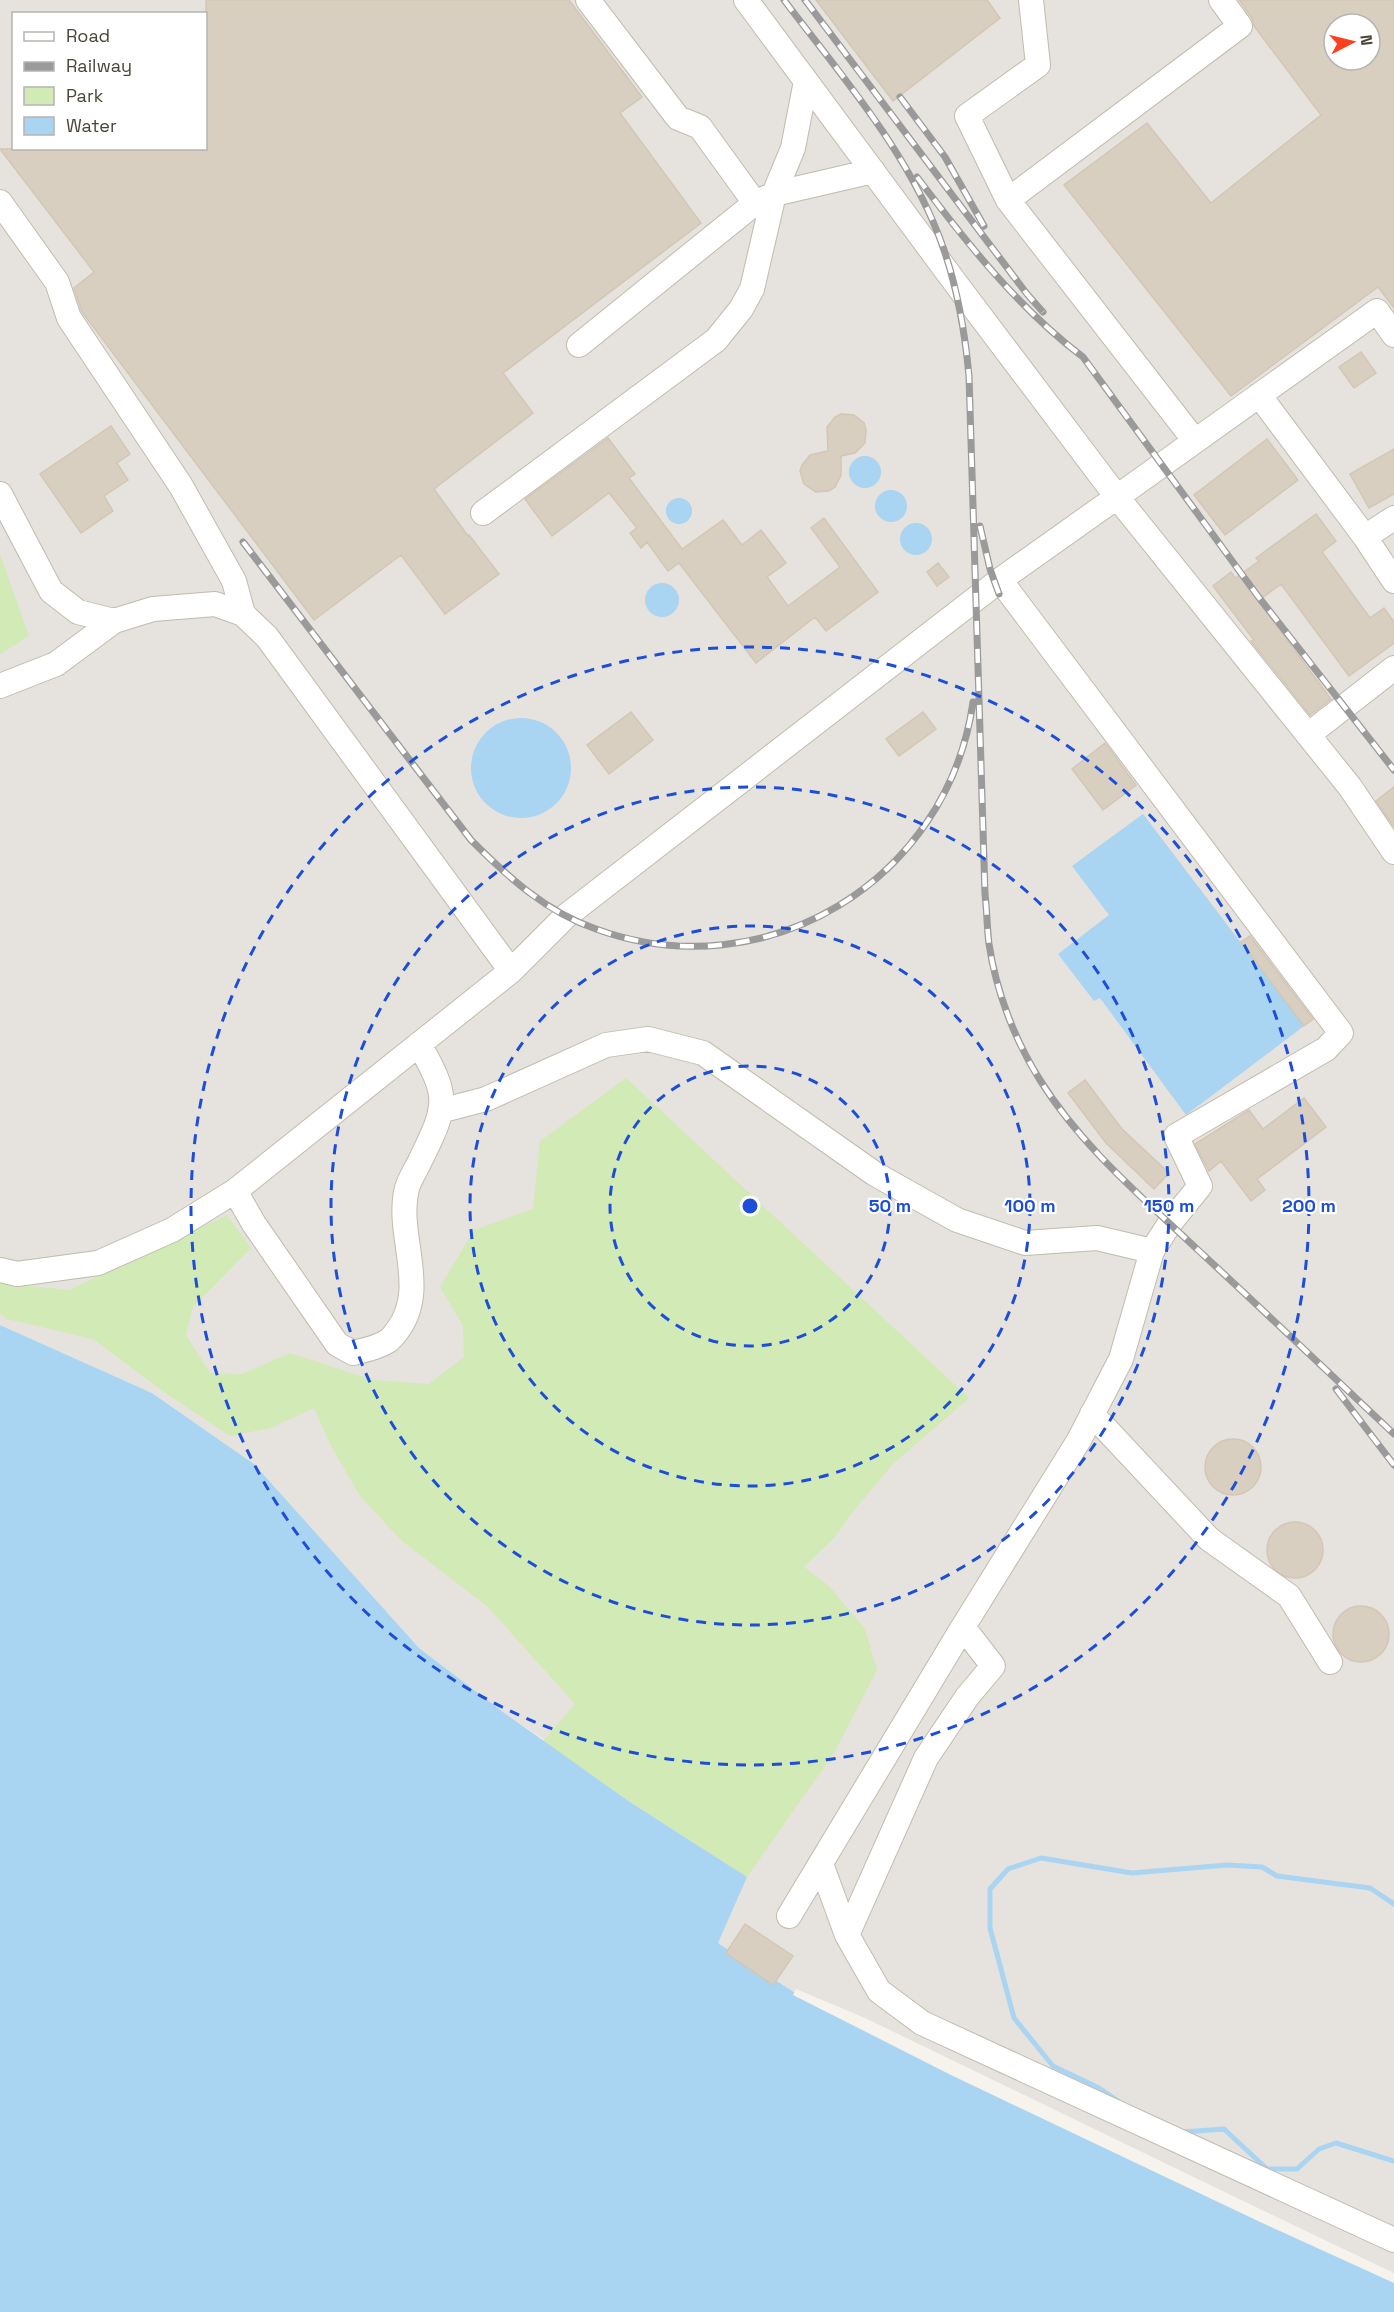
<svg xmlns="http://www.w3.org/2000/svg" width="1394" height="2312" viewBox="0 0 1394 2312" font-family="'Space Grotesk',sans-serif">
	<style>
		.industrial { fill: #e6e2dd; fill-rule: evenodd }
		.green { fill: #d2eab5 }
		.water { fill: #a9d4f2 }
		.pier { fill: #f6f3ec }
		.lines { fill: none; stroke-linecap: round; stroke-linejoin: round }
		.stream { stroke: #a9d4f2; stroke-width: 5 }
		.building { fill: #d8cfc1; stroke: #d3c7b4; stroke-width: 1.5; fill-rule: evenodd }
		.minor-casing { stroke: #c2bbae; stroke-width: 26 }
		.minor { stroke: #fff; stroke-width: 24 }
		.rail-casing { stroke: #9a9a9a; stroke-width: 7 }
		.rail { stroke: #fff; stroke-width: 4.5; stroke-dasharray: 14; stroke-linecap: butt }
		.ring { fill: none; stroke: #1d4ed8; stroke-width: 3; stroke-dasharray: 10 8 }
		.centre { fill: #1d4ed8; stroke: #fff; stroke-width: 3 }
		.ring-label { font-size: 18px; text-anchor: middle; font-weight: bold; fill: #1d4ed8; stroke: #fff; stroke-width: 4.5; stroke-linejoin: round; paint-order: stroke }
	</style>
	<rect width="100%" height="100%" fill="#f6f3ec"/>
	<!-- industrial -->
	<path class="industrial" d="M0,0H1394V2273L864,2021L797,1994L718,1943L746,1877L503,1712L419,1648L254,1464L152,1393L0,1325ZM14,14H206V148H14ZM1334,24H1370V60H1334Z"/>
	<!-- green -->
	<path class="green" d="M0,554L29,636L0,654Z
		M626,1078L969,1398L893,1464L851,1514L835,1537L804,1567L829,1586L865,1629L877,1670L834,1753L747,1877L627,1800L543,1741L575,1704L487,1606L402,1541L360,1496L330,1444L314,1408L271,1428L230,1436L164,1392L93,1339L7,1319L0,1314V1283L69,1290L227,1215L251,1248L193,1307L186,1335L210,1373L242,1374L290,1353L373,1380L429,1384L464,1357L463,1326L440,1287L474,1230L533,1209L540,1141Z"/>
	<!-- water -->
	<path class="water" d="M849 472a16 16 0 1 1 32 0a16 16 0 1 1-32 0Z
		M875 506a16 16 0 1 1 32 0a16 16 0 1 1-32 0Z
		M666 511a13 13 0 1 1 26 0a13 13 0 1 1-26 0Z
		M900 539a16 16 0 1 1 32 0a16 16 0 1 1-32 0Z
		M645 600a17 17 0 1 1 34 0a17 17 0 1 1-34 0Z
		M471 768a50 50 0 1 1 100 0a50 50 0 1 1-100 0Z
		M1143,814L1304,1026L1186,1115L1100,998L1094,1001L1058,954L1109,915L1072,866Z
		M0,1325L152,1393L254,1464L419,1648L503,1712L627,1800L747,1877L718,1943L797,1994L1394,2278V2312H0Z"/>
	<!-- pier -->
	<path class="pier" d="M796,1989L865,2018L1394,2274V2283L1258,2221L953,2076L793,1995Z"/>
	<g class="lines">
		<!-- stream -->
		<path class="stream" d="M1118,2101L1099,2088L1053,2066L1014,2018L990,1928V1889L1008,1869L1041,1858L1132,1873L1227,1865L1262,1867L1277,1876L1370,1888L1394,1904
			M1183,2132L1224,2129L1267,2169H1297L1319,2149L1336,2143L1394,2161"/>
	</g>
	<!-- building -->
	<path class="building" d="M206,0H569L642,97L620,113L701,223L503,373L533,413L434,489L468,536L469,535L499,574L445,614L401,555L314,620L82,312L74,288L94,272L0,149L206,148Z
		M816,0H987L1000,18L893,101Z
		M1239,0H1394V308L1378,287L1231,396L1064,185L1147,123L1211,203L1321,115L1254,26L1252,18ZM1334,24H1370V60H1334Z
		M1361,352L1376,373L1354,388L1339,367Z
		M841,414L854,415L864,423L866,430L865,443L855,453L841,456V475L835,487L829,491L816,492L804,484L800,471L802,465L810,455L828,451L827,427L835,417Z
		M111,426L130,454L117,463L128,480L104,496L113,511L81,533L40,474Z
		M608,438L635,474L629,478L682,549L723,520L742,545L761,530L786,563L767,577L788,606L840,567L811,528L824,518L878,592L826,631L815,617L756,663L679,563L668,571L647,542L641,548L630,533L637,528L609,493L552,536L525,499Z
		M1267,439L1298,480L1225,535L1194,495Z
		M1394,449V494L1369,508L1350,474Z
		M1316,514L1336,541L1322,552L1370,618L1384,608L1394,622V643L1349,676L1281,584L1258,601L1331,699L1310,715L1251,641L1254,640L1213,586L1231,572L1235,578L1259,561L1256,558Z
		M938,563L949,577L937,586L927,572Z
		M631,712L653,740L609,774L587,745Z
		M923,712L936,729L899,756L886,739Z
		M1105,743L1136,785L1103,810L1072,769Z
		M1394,787V827L1376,801Z
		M1250,936L1313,1019L1304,1026L1241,942Z
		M1085,1080L1122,1129L1169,1173L1154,1189L1106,1143L1068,1093Z
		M1304,1098L1326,1127L1257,1179L1265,1190L1251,1201L1221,1161L1209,1171L1195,1144L1249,1110L1263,1129Z
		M1205 1467a28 28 0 1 1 56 0a28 28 0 1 1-56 0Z
		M1267 1550a28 28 0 1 1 56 0a28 28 0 1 1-56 0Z
		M1333 1634a28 28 0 1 1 56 0a28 28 0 1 1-56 0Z
		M745,1924L793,1956L773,1985L726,1953Z"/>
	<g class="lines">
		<defs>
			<path id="minor" d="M588,0L678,118L700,127L755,203
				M1008,200L967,116L1038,65L1031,0
				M0,202L57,282L69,318L181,486L234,581L243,614
				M1394,335L1377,311L1117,497L1350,787L1394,852
				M579,345L755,203L774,194L873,171
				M1259,395L1365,537L1394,581
				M1195,441L1008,200L1240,26L1221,0
				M0,494L51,591L78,612L114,621
				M483,513L716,340L741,309L752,289L774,194L793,148L806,81
				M1365,537L1394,518
				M0,686L56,664L114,621L153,609L215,604L243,614L267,637L511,971
				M1308,735L1394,668
				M440,1111L486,1099L606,1045L648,1039L703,1053L875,1174L957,1220L1025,1243L1097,1238L1152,1251
				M235,1191L254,1224L337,1344L353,1353C365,1350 377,1348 388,1341C391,1339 394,1335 397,1331C430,1288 395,1235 407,1188C410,1178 417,1168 421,1159C448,1104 449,1097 419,1044
				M0,1270L17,1274L98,1263L172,1230L235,1191L511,971L566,916L1000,580L1117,497L954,281L746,0
				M1092,1414L1209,1539L1289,1596L1330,1662
				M821,1864L847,1935L879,1991L922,2023L1394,2240
				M789,1916L963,1627
				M847,1935L926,1758L967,1697L993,1666L963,1627L1079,1440L1121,1359L1152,1251L1170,1223L1200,1186L1176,1136L1326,1049L1341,1033L1000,580"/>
		</defs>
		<!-- minor casing -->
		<use href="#minor" class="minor-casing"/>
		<!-- minor -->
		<use href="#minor" class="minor"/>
		<defs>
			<path id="rail" d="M784,0C843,78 912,156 944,250C958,291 965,333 969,376L985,894C987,911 987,928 989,944C996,991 1015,1041 1040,1080C1081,1146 1142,1197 1198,1250C1264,1311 1329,1373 1394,1434
				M805,0L1027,294L1043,312
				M900,97L945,157L984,226
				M917,177C966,242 1018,308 1083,357L1257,595L1394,770
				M980,526L990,569L999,594
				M243,542L471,840C508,877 546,912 596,929C766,991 948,880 973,702
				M1336,1389L1394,1465"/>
		</defs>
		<!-- rail casing -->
		<use href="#rail" class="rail-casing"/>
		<!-- rail -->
		<use href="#rail" class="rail"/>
	</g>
	<!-- distance rings -->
	<g class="ring">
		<circle cx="750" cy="1206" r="140"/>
		<circle cx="750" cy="1206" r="280"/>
		<circle cx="750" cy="1206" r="419"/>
		<circle cx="750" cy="1206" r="559"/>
	</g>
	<circle cx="750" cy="1206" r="9" class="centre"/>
	<g class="ring-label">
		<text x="890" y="1212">50 m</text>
		<text x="1030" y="1212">100 m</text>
		<text x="1169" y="1212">150 m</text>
		<text x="1309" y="1212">200 m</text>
	</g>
	<!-- legend -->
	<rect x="12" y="12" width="195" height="138" fill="#ffffff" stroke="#b7b4b0" stroke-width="1.5"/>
	<rect x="24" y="32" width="30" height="9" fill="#ffffff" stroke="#b7b4b0" stroke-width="1.5"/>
	<text x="66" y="42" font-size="18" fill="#4b4439">Road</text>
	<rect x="24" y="62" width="30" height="9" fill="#9a9a9a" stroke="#b7b4b0" stroke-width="1.5"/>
	<text x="66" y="72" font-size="18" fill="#4b4439">Railway</text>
	<rect x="24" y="87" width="30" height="18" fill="#d2eab5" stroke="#b7b4b0" stroke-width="1.5"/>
	<text x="66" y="102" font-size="18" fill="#4b4439">Park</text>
	<rect x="24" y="117" width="30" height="18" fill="#a9d4f2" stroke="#b7b4b0" stroke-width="1.5"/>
	<text x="66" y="132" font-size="18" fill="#4b4439">Water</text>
	<!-- north arrow -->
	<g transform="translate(1352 42) rotate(83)"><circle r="28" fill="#ffffff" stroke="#b7b4b0" stroke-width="1.5"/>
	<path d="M0-4.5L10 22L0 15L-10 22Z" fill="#fc3f1d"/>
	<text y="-9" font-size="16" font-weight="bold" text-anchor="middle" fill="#4b4439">N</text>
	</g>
</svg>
